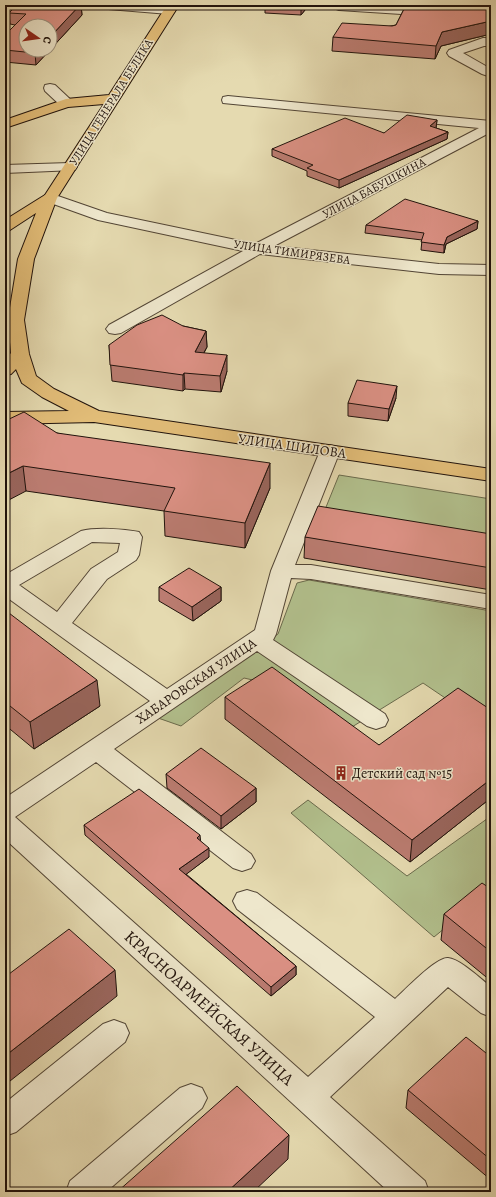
<svg xmlns="http://www.w3.org/2000/svg" width="496" height="1197" viewBox="0 0 496 1197" font-family="Alegreya,serif">
	<style>
		.green { fill: #b2c08d; stroke: #6a6a4c }
		.lines { fill: none; stroke-linecap: round; stroke-linejoin: round }
		.minor-casing { stroke: #524535; stroke-width: 2 }
		.major-casing { stroke: #21130c; stroke-width: 2 }
		.minor { fill: #eee7cc; fill-rule: evenodd }
		.major { fill: #e2bd78; fill-rule: evenodd }
		.wall { fill: #bb7c71; stroke: #21130c }
		.shaded-wall { fill: #99655c; stroke: #21130c }
		.building { fill: #da9083; stroke: #21130c }
		.labels { text-anchor: middle; dominant-baseline: central; stroke-width: 3; stroke-linejoin: round; paint-order: stroke }
		.far-street-label { font-size: 12px; fill: #21130c; stroke: #eee7cc }
		.street-label { font-size: 14px; fill: #21130c; stroke: #eee7cc }
		.poi-label { font-size: 14px; fill: #21130c; stroke: #eee7cc; text-anchor: start }
		.near-street-label { font-size: 17px; fill: #21130c; stroke: #eee7cc }
	</style>
	<rect width="100%" height="100%" fill="#e5dab0"/>
	<filter id="stains"><feTurbulence type="fractalNoise" baseFrequency=".005" numOctaves="4"/><feColorMatrix values="0 0 0 0 .2 0 0 0 0 .09 0 0 0 0 .02 0 0 0 .5 -.17"/></filter>
	<radialGradient id="worn" r=".72"><stop offset=".6" stop-color="#630" stop-opacity="0"/><stop offset="1" stop-color="#630" stop-opacity=".3"/></radialGradient>
	<!-- green -->
	<path class="green" d="M339,475L491,499V550L320,522Z
		M309,580L491,611V729L423,683L339,735L270,684L244,678L181,726L158,718L278,634L297,583Z
		M308,800L407,876L491,816V910L478,901L434,937L291,813Z"/>
	<g class="lines">
		<defs>
			<path id="minor" d="M90,5H137L169,8L173,9L175,11L173,13L169,14L96,8L92,7Z
				M329,5H361L417,9L431,5H451L449,7L417,15L339,10L331,7Z
				M483,38H491V46H484L463,53L491,69V77L482,74L449,56L447,53L449,50Z
				M50,84L55,85L71,100L73,103L71,106H61L45,91L44,88L45,85Z
				M228,96L491,121V132L274,246L439,264L491,265V275L439,274L260,254L121,333L115,334L109,333L106,329L109,325L243,251L98,220L45,201L43,198L45,195L50,194L55,195L107,213L255,244L479,128L223,103L222,100L223,97Z
				M70,163L75,164L77,167L75,170L5,173V165Z
				M330,445L337,447L340,451L295,565H311L491,595V609L311,579L291,578L276,634L273,640L385,714L388,720L385,726L376,729L367,726L257,651L114,749L251,854L255,861L251,868L242,871L233,868L96,762L15,817L308,1077L375,1017L237,909L233,901L237,893L247,890L257,893L395,999C405,990 436,957 448,958C460,959 481,979 491,987V1017L481,1013L448,987L330,1097L425,1181L429,1192H389L5,839V798L150,701L5,596V575L81,531C96,527 124,529 139,532L142,537L139,555L136,560L107,579L72,623L167,689L255,630L271,571L320,451L323,447ZM92,542L120,543L118,552L91,569L57,612L19,585Z
				M114,1020L125,1024L129,1033L125,1042L16,1132L5,1136V1103L103,1024Z
				M191,1084L202,1088L207,1098L202,1108L106,1192H66L70,1181L180,1088Z"/>
			<path id="major" d="M167,5H179L57,198L34,259L24,320L29,354L36,376L54,389L99,411L491,469V481L94,422L5,424V412L69,411L42,397L22,383L16,369L11,374L5,375V360L11,353L8,320L18,259L36,213L10,230L5,232V220L45,195L104,104L68,107L5,128V120L66,99L109,95Z"/>
		</defs>
		<!-- minor casing -->
		<use href="#minor" class="minor-casing"/>
		<!-- major casing -->
		<use href="#major" class="major-casing"/>
		<!-- minor -->
		<use href="#minor" class="minor"/>
		<!-- major -->
		<use href="#major" class="major"/>
	</g>
	<!-- wall -->
	<path class="wall" d="M17,5H81L82,15L36,65L5,62V35L15,25L10,24L9,13Z
		M265,5H309L301,15L265,13Z
		M382,5H491V34L441,46L435,59L332,51L333,37L396,25L405,7Z
		M437,120L436,128L448,132L447,139L339,188L307,176V171L272,156V149L384,133Z
		M478,221L477,229L446,244L444,253L421,250L422,240L365,233L366,225Z
		M183,326L206,331L207,347L204,353L227,371L221,392L185,389L183,391L112,381L109,345Z
		M396,398L388,421L348,416V403Z
		M5,421L57,433L270,488L245,548L165,536L164,511L26,491Z
		M491,534V590L304,558L305,537Z
		M159,587H221V601L193,621L159,601Z
		M5,610L100,706L34,749L5,725Z
		M225,697L379,745L491,710V804L487,801L410,862L225,719Z
		M166,774L256,788V802L221,829L167,788Z
		M84,825L200,841L209,857L186,874L296,966V975L271,996L85,835Z
		M491,889V981L441,940L444,914Z
		M491,1057V1180L406,1108L408,1090Z"/>
	<!-- shaded-wall -->
	<path class="shaded-wall" d="M80,5H81L82,15L36,65L35,53L38,50H50V37Z
		M301,5H309L301,15Z
		M491,21V34L441,46L435,59L436,46L442,32Z
		M437,120L436,128L429,133L430,126Z
		M448,132L447,139L339,188V180Z
		M478,221L477,229L446,244L444,253V245L447,237Z
		M206,331L207,347L195,368V352Z
		M227,355V371L221,392L220,376Z
		M184,373L185,389L183,391V375Z
		M397,386L396,398L388,421L389,409Z
		M270,463V488L245,548V523Z
		M23,466L26,491L5,502V475Z
		M221,587V601L193,621L192,607Z
		M97,680L100,706L34,749L30,722Z
		M491,779L487,801L410,862L412,840Z
		M256,788V802L221,829V816Z
		M200,835L201,845L197,838Z
		M209,848V857L180,879L179,869Z
		M296,966V975L271,996V987Z
		M115,970L117,996L5,1085V1056Z
		M289,1135L288,1159L253,1192H227Z"/>
	<!-- building -->
	<path class="building" d="M17,5H80L50,37V26H26V50H38L35,53L5,50V35L26,14L9,13Z
		M406,5H491V21L442,32L436,46L333,37L342,23L392,26L396,25Z
		M407,115L437,120L430,126L448,132L339,180L307,168L313,165L272,149L345,118L384,133Z
		M405,199L478,221L447,237L444,245L421,242L424,233L366,225Z
		M162,315L183,326L206,331L195,352L227,355L220,376L184,373L183,375L110,365L109,345L137,325Z
		M357,380L397,386L389,409L348,403Z
		M24,412L57,433L270,463L245,523L164,511L175,488L23,466L5,475V421Z
		M318,506L491,534V568L305,537Z
		M189,568L221,587L192,607L159,587Z
		M5,610L97,680L30,722L5,702Z
		M272,667L379,745L458,688L491,710V779L412,840L225,697Z
		M201,748L256,788L221,816L166,774Z
		M139,789L200,835L197,838L209,848L179,869L296,966L271,987L84,825Z
		M482,883L491,889V952L444,914Z
		M69,929L115,970L5,1056V977Z
		M466,1037L491,1057V1160L408,1090Z
		M237,1086L289,1135L227,1192H117Z"/>
	<!-- icons -->
	<defs>
		<symbol id="building-bare" viewBox="-9 -9 18 18"><path d="M-4-6H4V6H1V3H-1V6H-4ZM-2.5-4.3h1.7v1.8h-1.7ZM.8-4.3h1.7v1.8H.8ZM-2.5-1h1.7V.8h-1.7ZM.8-1h1.7V.8H.8Z" fill="#8f2418" stroke="#eee7cc" stroke-width="2.5" paint-order="stroke"/></symbol>
	</defs>
	<g fill-rule="evenodd">
		<use href="#building-bare" x="331" y="763" width="20" height="20"/>
	</g>
	<g class="labels">
		<!-- far-street labels -->
		<g class="far-street-label">
			<text transform="translate(111 102) rotate(-58)">УЛИЦА ГЕНЕРАЛА БЕЛИКА</text>
			<text transform="translate(374 188) rotate(-28)">УЛИЦА БАБУШКИНА</text>
			<text transform="translate(292 252) rotate(8)">УЛИЦА ТИМИРЯЗЕВА</text>
		</g>
		<!-- street labels -->
		<g class="street-label">
			<text transform="translate(292 446) rotate(8)">УЛИЦА ШИЛОВА</text>
			<text transform="translate(196 681) rotate(-34)">ХАБАРОВСКАЯ УЛИЦА</text>
		</g>
		<!-- poi labels -->
		<g class="poi-label">
			<text x="352" y="773">Детский сад №15</text>
		</g>
		<!-- near-street labels -->
		<g class="near-street-label">
			<text transform="translate(209 1008) rotate(42)">КРАСНОАРМЕЙСКАЯ УЛИЦА</text>
		</g>
	</g>
	<!-- margin -->
	<rect width="496" height="1197" fill="none" stroke="#e5dab0" stroke-width="20"/>
	<rect x="6" y="6" width="484" height="1185" fill="none" stroke="#21130c" stroke-width="2"/>
	<rect x="10" y="10" width="476" height="1177" fill="none" stroke="#21130c"/>
	<!-- north arrow -->
	<g transform="translate(38 38) rotate(103)"><circle r="19" fill="#eee7cc" stroke="#9c927f"/>
	<path d="M0-3L7 15L0 10L-7 15Z" fill="#8f2418"/>
	<text y="-6" font-size="11" font-weight="bold" text-anchor="middle" fill="#21130c">С</text>
	</g>
	<rect width="100%" height="100%" filter="url(#stains)"/>
	<rect width="100%" height="100%" fill="url(#worn)"/>
</svg>
